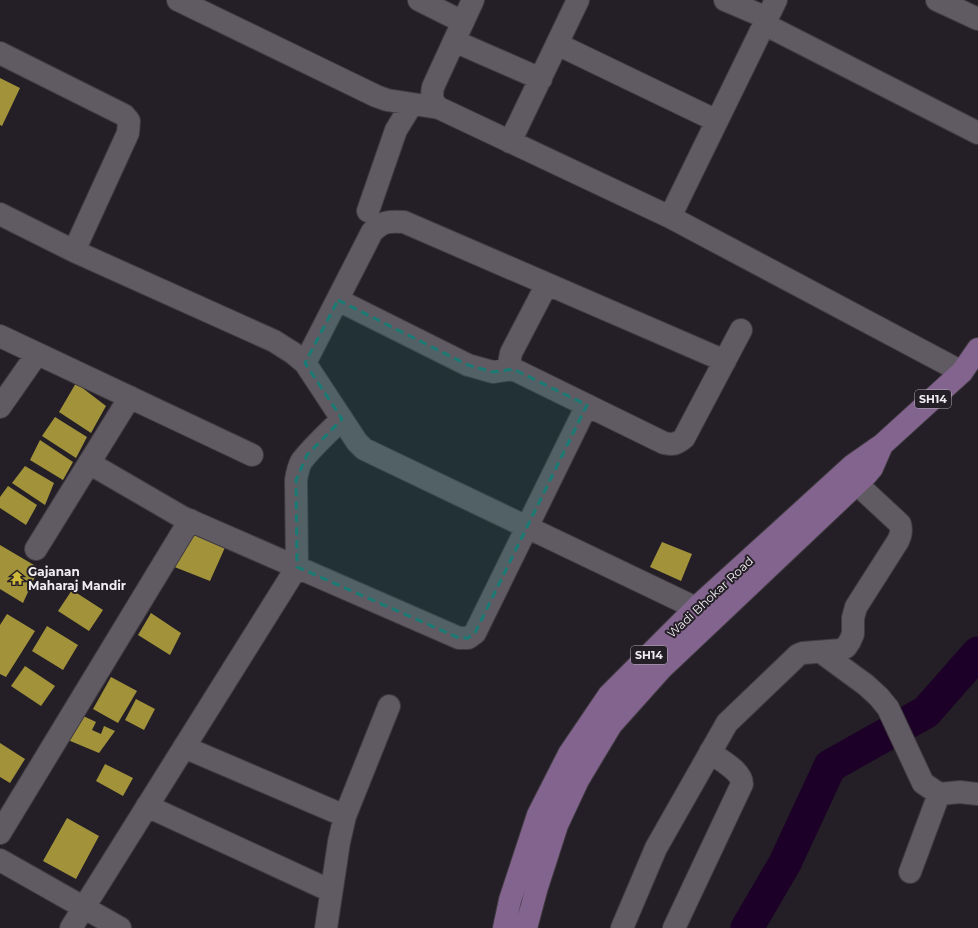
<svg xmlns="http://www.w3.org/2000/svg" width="978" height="928" viewBox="0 0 978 928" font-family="Montserrat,sans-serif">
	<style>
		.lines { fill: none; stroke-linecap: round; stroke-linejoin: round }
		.river { stroke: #1c0027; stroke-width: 33 }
		.building { fill: #a2933b }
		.minor-casing { stroke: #403b41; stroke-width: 24 }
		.major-casing { stroke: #403b41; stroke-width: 24 }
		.minor { stroke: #605a62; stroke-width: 22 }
		.major { stroke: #83648f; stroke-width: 22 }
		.marked { fill: #1a7c75; fill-opacity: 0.2; stroke: #1a7c75; stroke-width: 3; stroke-dasharray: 8 5; stroke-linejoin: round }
		.labels { text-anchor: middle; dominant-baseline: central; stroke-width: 4; stroke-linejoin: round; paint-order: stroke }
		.shield { fill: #241f26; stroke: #b3afb5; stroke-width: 1 }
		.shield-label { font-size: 11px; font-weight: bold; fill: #f0edf2 }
		.poi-label { font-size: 12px; font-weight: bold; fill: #f0edf2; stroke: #241f26; text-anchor: start }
		.street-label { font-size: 12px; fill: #f0edf2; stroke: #241f26 }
	</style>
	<rect width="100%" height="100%" fill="#241f26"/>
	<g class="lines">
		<!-- river -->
		<path class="river" d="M747,928L785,863L830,766L926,712L978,653"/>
	</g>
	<!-- building -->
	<path class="building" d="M0,78L20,88L2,126L0,125Z
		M76,383L106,406L91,433L59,412Z
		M55,417L87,437L76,458L42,436Z
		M40,440L73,462L63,480L30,460Z
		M25,466L54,483L45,505L12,483Z
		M8,486L37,505L26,525L0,508V497Z
		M190,527L227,543L210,581L172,566Z
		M662,542L692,554L681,581L650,567Z
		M0,545L39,568L23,603L0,589Z
		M72,590L103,610L89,631L58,611Z
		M151,613L181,633L170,655L138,635Z
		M7,614L35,631L6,677L0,674V625Z
		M47,626L78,645L63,670L32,651Z
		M25,666L55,686L41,706L11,686Z
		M111,677L137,691L118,723L93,709Z
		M136,699L155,709L144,730L125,720Z
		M79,714L96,722L92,730L101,734L104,726L115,731L99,753L68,740Z
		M0,743L25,759L10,783L0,777Z
		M105,764L133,778L123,796L96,781Z
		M67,818L99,836L76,879L43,861Z"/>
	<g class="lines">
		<defs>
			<path id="minor" d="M178,0L376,96L387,100L439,108
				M419,0L463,22
				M473,0L433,87C431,97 432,102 439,108L670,217L962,372
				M725,0L767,18
				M937,0L978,19
				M764,24L978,133
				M454,41L541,79
				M557,44L717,121
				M0,53L124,115L129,121L128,133L74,251
				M510,142L578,0
				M368,211L396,130L412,104
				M0,214L74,251L274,341L293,353L305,363L357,442L364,449L696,608L710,619
				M670,217L776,0
				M547,284L511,353L509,364L513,369L664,443C673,445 677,444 684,438L741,330
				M338,300L468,365L493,372L513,369
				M0,336L252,455
				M305,363L372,232C383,221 389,221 404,222L725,361
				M0,407L37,354
				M89,463L182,517L459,638H468L475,633L587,405
				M36,549L130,397
				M821,652L866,685L879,697L888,708L923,783L939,794L960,792L978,794
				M184,747L345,816
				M147,806L331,891
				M0,833L190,520
				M0,860L120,928
				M910,872L939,794
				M71,928L297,567L296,480C297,474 298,468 301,462C311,448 330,431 342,419
				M326,928L339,842L345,816L389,706
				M622,928L656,848L727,723L798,655L803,653L841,650L846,647L850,641L853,634V618L856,607L898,541C901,535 902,531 900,524L857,484
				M674,928L742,784C742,771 720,760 710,752"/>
			<path id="major" d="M504,928L510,900L538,815L569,754L609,695L698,606L853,465L883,444L962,372L978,349
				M526,928L537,887L557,825L578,780L611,725L662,668L866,475L872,468L882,445"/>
		</defs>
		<!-- minor casing -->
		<use href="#minor" class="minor-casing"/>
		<!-- major casing -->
		<use href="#major" class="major-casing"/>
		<!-- minor -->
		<use href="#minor" class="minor"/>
		<!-- major -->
		<use href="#major" class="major"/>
	</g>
	<!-- marked area -->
	<path class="marked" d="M338,300L468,365L493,372L513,369L587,405L475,633L468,638H459L297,567L296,480L307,455L342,419L305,363Z"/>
	<!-- icons -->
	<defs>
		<symbol id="temple-bare" viewBox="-9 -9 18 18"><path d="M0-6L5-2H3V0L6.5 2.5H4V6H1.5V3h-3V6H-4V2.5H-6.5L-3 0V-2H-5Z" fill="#ceb938" stroke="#241f26" stroke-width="2.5" paint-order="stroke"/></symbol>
	</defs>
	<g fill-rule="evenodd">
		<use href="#temple-bare" x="7" y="568" width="20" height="20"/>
	</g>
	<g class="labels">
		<!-- shield labels -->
		<g class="shield">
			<rect x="915" y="390" width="36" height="18" rx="3"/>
			<rect x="631" y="646" width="36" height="18" rx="3"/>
		</g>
		<g class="shield-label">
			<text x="933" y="399">SH14</text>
			<text x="649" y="655">SH14</text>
		</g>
		<!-- poi labels -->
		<g class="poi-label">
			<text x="28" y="571">Gajanan<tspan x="28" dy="14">Maharaj Mandir</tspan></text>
		</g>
		<!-- street labels -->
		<g class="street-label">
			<text transform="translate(710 597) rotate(-43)">Wadi Bhokar Road</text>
		</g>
	</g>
</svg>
